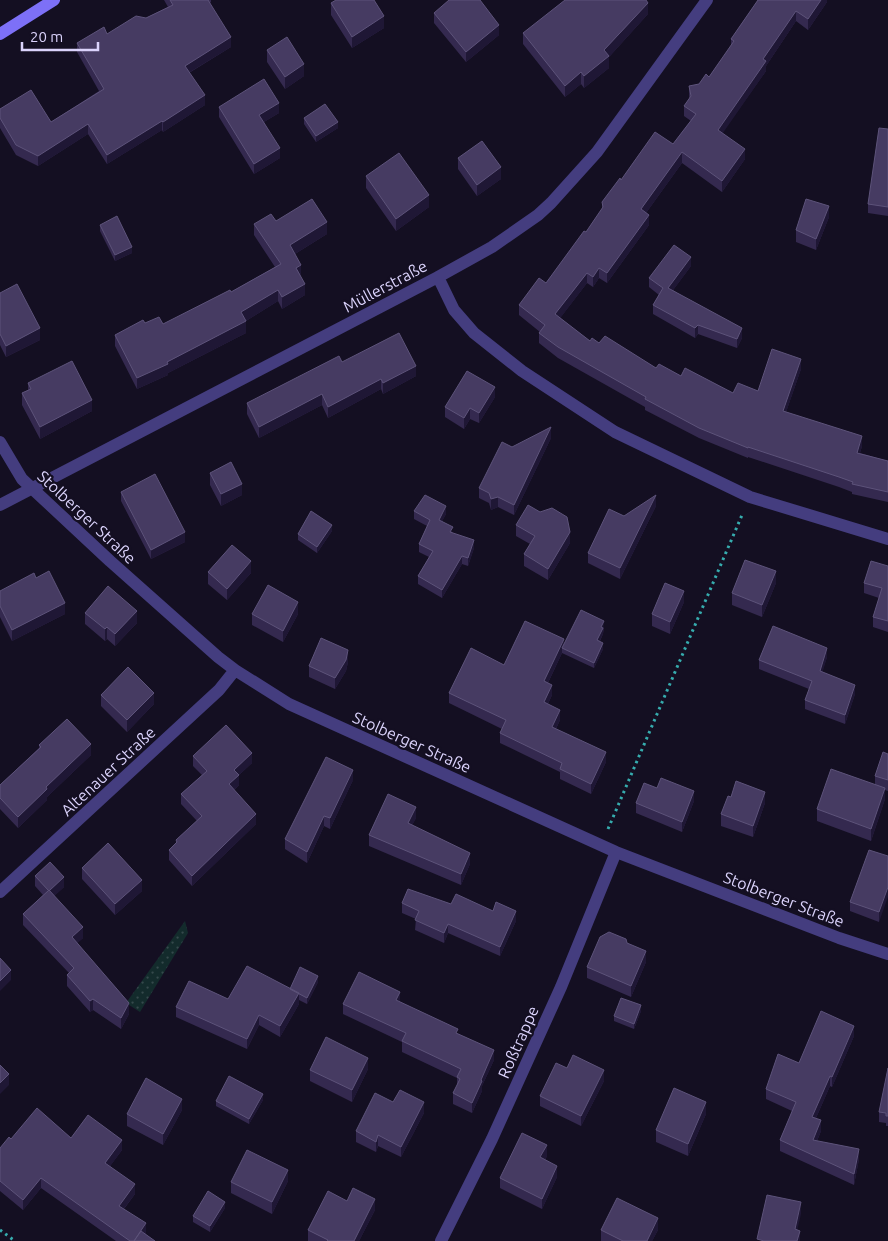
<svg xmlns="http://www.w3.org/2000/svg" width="888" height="1241" viewBox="0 0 888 1241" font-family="Ubuntu,sans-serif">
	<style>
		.grass { fill: url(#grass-dots) }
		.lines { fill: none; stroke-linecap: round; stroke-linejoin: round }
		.path { stroke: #36acae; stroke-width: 3; stroke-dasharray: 2.5 4; stroke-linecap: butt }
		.street { stroke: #443d7f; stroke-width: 12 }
		.secondary { stroke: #7d70f7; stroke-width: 12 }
		.wall { fill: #34294f }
		.shaded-wall { fill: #1f1735 }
		.building { fill: #463b62; stroke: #5d537a }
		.labels { text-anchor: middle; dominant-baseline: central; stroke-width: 4.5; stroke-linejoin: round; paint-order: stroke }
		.street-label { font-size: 16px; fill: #dbd3fc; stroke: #140f22 }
	</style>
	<defs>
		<pattern id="grass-dots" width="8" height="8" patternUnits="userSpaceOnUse" patternTransform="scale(1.25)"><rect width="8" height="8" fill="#132b2c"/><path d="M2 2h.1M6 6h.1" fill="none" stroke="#35494c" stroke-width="1.8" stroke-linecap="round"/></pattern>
	</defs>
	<rect width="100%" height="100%" fill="#140f22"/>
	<!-- grass -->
	<path class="grass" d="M185,921L188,933L140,1012L126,1003Z"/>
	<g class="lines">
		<!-- path -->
		<path class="path" d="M608,829L742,515
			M0,1230L15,1241"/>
		<!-- street -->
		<path class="street" d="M438,277L454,310L474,333L522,371L615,432L750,497L888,539
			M0,442L22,479L110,561L218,657L235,670L289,704L616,852L839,938L888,954
			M0,505L438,277L492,247L538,215L551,203L597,152L707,0
			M0,892L219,690L235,670
			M441,1241L492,1139L561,987L616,852"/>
		<!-- secondary -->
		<path class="secondary" d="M0,34L54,0"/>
	</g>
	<!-- wall -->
	<path class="wall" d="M164,0H211V2L210,3L231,47L189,73L205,105L163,132L162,130L107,164L88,134L38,166L16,155L0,128V109L51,122L99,91L77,52V43L107,34L146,18L168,7Z
		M758,0H827V2L808,30L796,21L766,66V71L722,133L745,159L722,192L682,163L646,213L649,225L607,283L599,278L593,287L587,283L560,318L590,341L599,343L656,368L681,376L733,393L758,391L801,369L786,412L862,446L860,453L888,461V502L852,494V492L839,487L748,457V458L699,438L645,410V407L558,358L539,343V333L540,332L519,315V305L546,283L586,232L602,209V202L621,180L673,144L691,121L684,116V106L689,99V86L699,84L709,77L731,46V39Z
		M331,3L384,28L352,48L331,15Z
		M434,13L499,35L466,62L434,23Z
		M648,14L609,57V68L584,88L581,84L565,97L523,44V33Z
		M267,50L304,76L285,89L267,62Z
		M219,107L279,113L264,122L280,158L254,174L219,117Z
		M304,118L338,128L316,142L304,124Z
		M888,129V216L868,213V204Z
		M458,158L501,179L477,196L458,169Z
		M366,176L429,207L396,231L366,188Z
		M829,217L816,250L796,242V230Z
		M276,221L327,234L295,254L305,295L282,309L278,301L246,321V333L168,373V375L137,389L115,346V335L145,323L163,324L231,292L275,267L254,235V224Z
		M100,225L132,253L115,261L100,231Z
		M691,266L673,290L742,338L737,348L698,334L695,338L653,314V305L659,295L649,287V278Z
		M0,293L40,340L6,357L0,345Z
		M342,362L416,376L383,394L381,389L328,418L322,405L259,438L247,414V403Z
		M28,383L92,411L40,439L22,405V393L28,390Z
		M495,397L479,423L470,419L464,429L445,417V407Z
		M551,438L514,515L498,507L491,510L489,503L479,498V488L512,447Z
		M210,473L242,495L221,506L210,485Z
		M121,492L185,542L151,559L121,501Z
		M656,506L620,579L588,563V553L624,516Z
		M414,511L446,514L442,521L453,533L474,548L468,566L462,564L442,598L418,584V576L429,557L419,552V544L427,526L414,519Z
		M516,525L570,543L548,580L524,566V554L530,544L516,536Z
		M332,531L317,553L298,540V534Z
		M888,566V632L873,627V617L879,598L864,593V583Z
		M208,572L251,573L227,600L208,584Z
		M36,578L65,614L12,641L0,617V591Z
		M776,583L762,617L732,605V593Z
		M684,602L670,634L652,626V614Z
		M85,613L137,623L115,646L107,639L105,641L85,624Z
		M252,614H298L283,642L252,625Z
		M604,627L603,634L600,641L603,649L594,668L562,653L548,683L552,695L548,704L560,720L556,729L606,762L591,794L560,779V772L500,743V733L502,729L449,703V693Z
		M827,657L822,672L855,694L845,724L805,709V700L809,689L759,669V660Z
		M348,662L346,671L335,689L309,677V666Z
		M101,695L154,704L127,732L101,706Z
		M39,745L91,755L47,797V800L18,828L0,809V785L39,748Z
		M888,754V791L885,790V799L871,841L817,821V809L875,784V776Z
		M193,756L252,763L239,775V785L234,790L256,824L192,886L169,860V850L176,843V840L197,821L181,804V794L202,775L193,766Z
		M353,780L330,829L324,826L307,863L285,849V839Z
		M657,788L694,801L682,832L636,813V803Z
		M731,797L765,803L753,837L721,826V814Z
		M416,818L412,825L470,864L461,885L369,846V835Z
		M888,856L879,922L850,911V902Z
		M82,868L142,891L115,915L82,879Z
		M35,876L64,887L54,896L83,938L77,943L129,1014L121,1029L93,1010L90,1012L67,986V975L69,973L23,925V914L43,895L35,886Z
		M402,903L451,904L493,911L516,921L500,956L448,933L444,943L415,930L416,919L402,913Z
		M646,962L631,997L587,978V967Z
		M318,982L307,1004L299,1000V1004L280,1037L259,1025L247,1049L176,1017V1007L290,989Z
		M400,1002L458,1034L494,1060L482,1086V1091L472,1113L453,1104V1093L457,1086V1078L402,1052V1042L343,1014V1004Z
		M641,1011L634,1029L614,1021V1016Z
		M854,1036L832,1087L830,1086L816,1118L821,1131L817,1141L859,1159L854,1185L780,1151V1140L792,1111L766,1099V1089L799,1063Z
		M567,1068L604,1081L581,1126L540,1106V1096Z
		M888,1068V1126H886V1123L879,1122V1112Z
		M368,1069L352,1102L310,1081V1070Z
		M263,1100L249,1124L216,1106V1101Z
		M393,1102L424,1113L401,1157L378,1146L376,1152L356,1142V1131Z
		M182,1110L163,1145L127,1126V1114Z
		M706,1114L688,1156L656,1142V1130Z
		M71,1138L122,1150L110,1166L135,1194L124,1209L146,1233L145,1234L155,1241H116L41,1188L23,1210L0,1191V1148L11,1139Z
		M547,1156L545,1160L557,1177L542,1209L500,1188V1178Z
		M288,1181L272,1214L231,1193V1182Z
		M347,1201L375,1210L359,1241H308V1230Z
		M225,1208L210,1232L193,1222V1216Z
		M601,1230H658L652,1241H601Z"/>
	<!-- shaded-wall -->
	<path class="shaded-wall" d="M821,0H827V2L808,30V19Z
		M648,3V14L609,57V68L584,88V76L604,50Z
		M796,11V21L766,66V71L718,140V130L763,59Z
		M384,16V28L352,48V37Z
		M499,25V35L466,62V52Z
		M231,37V47L185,75V66Z
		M304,64V76L285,89V77Z
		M581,72V84L565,97V86Z
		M205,95V105L163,132V122Z
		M279,103V113L259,125V115Z
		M162,121V130L107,164V155Z
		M338,122V128L316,142V136Z
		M88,124V134L38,166V156Z
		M280,148V158L254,174V164Z
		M745,149V159L722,192V181Z
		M682,152V163L641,220V209Z
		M501,167V179L477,196V185Z
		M429,195V207L396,231V219Z
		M829,206V217L816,250V239Z
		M649,215V225L607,283V273Z
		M327,222V234L290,257V245Z
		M132,247V253L115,261V255Z
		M691,257V266L668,297V288Z
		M301,265V276L296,268Z
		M599,268V278L593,287V277Z
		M587,273V283L555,325V314Z
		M305,284V295L282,309V297Z
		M278,290V301L241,324V312Z
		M246,321V333L168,373V375L137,389V378Z
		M698,325V334L695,338V328Z
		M40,328V340L6,357V346Z
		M742,328V338L737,348V339Z
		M801,359V369L783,421V411Z
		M416,366V376L383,394V383Z
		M381,379V389L328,418V407Z
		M495,387V397L479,423V413Z
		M322,394V405L259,438V427Z
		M92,400V411L40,439V427Z
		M470,408V419L464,429V418Z
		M551,427V438L514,515V505Z
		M862,436V446L857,463V453Z
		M242,484V495L221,506V494Z
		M656,495V506L620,579V568Z
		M498,497V507L491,510V499Z
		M446,506V514L439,528V520Z
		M332,525V531L317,553V547Z
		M185,532V542L151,559V550Z
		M570,532V543L548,580V569Z
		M474,540V548L468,566V558Z
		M462,556V564L442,598V590Z
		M251,561V573L227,600V589Z
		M776,571V583L762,617V605Z
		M684,591V602L670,634V622Z
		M298,602V614L283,642V631Z
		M65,603V614L12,641V630Z
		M137,611V623L115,646V634Z
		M604,621L603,634L597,646V640L601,627Z
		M107,627V639L105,641V629Z
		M564,639V648H562V653L544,691V681Z
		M603,643V649L594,668V663Z
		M827,648V657L820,681V671Z
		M348,650V662L346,671L335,689V678Z
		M552,685V695L544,712V702Z
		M855,685V694L845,724V715Z
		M154,693V704L127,732V720Z
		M560,710V720L552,737V727Z
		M91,744V755L47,797V800L18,828V817L46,787Z
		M606,752V762L591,794V784Z
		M252,753V763L239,775V785L229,794V784L234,770Z
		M353,770V780L330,829V818Z
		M885,788V799L871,841V829Z
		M694,791V801L682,832V822Z
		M765,792V803L753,837V826Z
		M416,807V818L408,834V823Z
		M256,814V824L192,886V876Z
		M324,816V826L307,863V852Z
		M470,853V864L461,885V874Z
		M64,877V887L49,901V891Z
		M142,880V891L115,915V904Z
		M888,887V897L879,922V912Z
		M516,911V921L500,956V947Z
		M448,924V933L444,943V933Z
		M83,927V938L72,948V937Z
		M646,951V962L631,997V986Z
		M11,970V980L0,991V981Z
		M318,976V982L307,1004V998Z
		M400,992V1002L396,1000Z
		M299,993V1004L280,1037V1026Z
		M93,999V1010L90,1012V1001Z
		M129,1003V1014L121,1029V1018Z
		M641,1005V1011L634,1029V1024Z
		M259,1015V1025L247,1049V1039Z
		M854,1026V1036L832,1087V1077Z
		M494,1050V1060L482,1086V1091L472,1113V1103L481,1080Z
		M368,1058V1069L352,1102V1090Z
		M604,1070V1081L581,1126V1116Z
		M9,1074V1085L0,1094V1083Z
		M830,1076V1086L812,1127V1117Z
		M263,1094V1100L249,1124V1119Z
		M182,1099V1110L163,1145V1134Z
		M424,1102V1113L401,1157V1147Z
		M706,1102V1114L688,1156V1144Z
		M821,1120V1131L813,1150V1140Z
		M378,1135V1146L376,1152V1142Z
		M122,1140V1150L105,1173V1163Z
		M547,1145V1156L540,1168V1157Z
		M859,1149V1159L854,1185V1174Z
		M557,1166V1177L542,1209V1199Z
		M288,1170V1181L272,1214V1202Z
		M41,1178V1188L23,1210V1200Z
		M135,1184V1194L119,1215V1206Z
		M375,1199V1210L359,1241H354Z
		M225,1202V1208L210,1232V1226Z
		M801,1202V1214L795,1240V1229Z
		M658,1218V1230L652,1241H647Z
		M146,1223V1233L141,1241H135Z
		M800,1231V1241H797Z"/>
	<!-- building -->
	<path class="building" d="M170,0H208L231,37L185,66L205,95L163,122L162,121L107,155L88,124L38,156L16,145L0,118V109L31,90L51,122L104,89L77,43L104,27L107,34L136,16L146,18L173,5Z
		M336,0H374L384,16L352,37L331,3Z
		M449,0H480L499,25L466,52L434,13Z
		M565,0H646L648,3L604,50L609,56L584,76L581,72L565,86L523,33Z
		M758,0H821L808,19L796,11L763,59L766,61L718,130L745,149L722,181L682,152L641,209L649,215L607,273L599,268L593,277L587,273L555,314L590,341L592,338L599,343L605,336L656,368L659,364L681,376L685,368L733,393L738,383L758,391L772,349L801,359L783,411L862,436L857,453L888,461V492L852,484L853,482L839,477L748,447V448L699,428L645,399L646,397L558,347L539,333L545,325L519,305L539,278L546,283L584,231L586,232L603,207L602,202L620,178L621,180L655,132L673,144L696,114L684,106L691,96L689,86L699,84L706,74L709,77L734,41L731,39Z
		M287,37L304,64L285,77L267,50Z
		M264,79L279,103L259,115L280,148L254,164L219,107Z
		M325,104L338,122L316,136L304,118Z
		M879,128L888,129V207L868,204Z
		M482,141L501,167L477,185L458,158Z
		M399,153L429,195L396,219L366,176Z
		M312,199L327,222L290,245L301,265L296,268L305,284L282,297L278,290L241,312L246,321L167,362L168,364L137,378L115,335L143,320L145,323L159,317L163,324L230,290L231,292L281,264L254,224L271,214L276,221Z
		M806,199L829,206L816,239L796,230Z
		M117,216L132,247L115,255L100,225Z
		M674,245L691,257L668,288L742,328L737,339L698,325L695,328L653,305L663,288L649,278Z
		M17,284L40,328L6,346L0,334V293Z
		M399,333L416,366L383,383L381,379L328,407L322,394L259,427L247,403L339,356L342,362Z
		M72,361L92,400L40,427L22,393L31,389L28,383Z
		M467,371L495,387L479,413L470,408L464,418L445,407Z
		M551,427L514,505L498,497L491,499L489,493L479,488L502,442L512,447Z
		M231,462L242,484L221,494L210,473Z
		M155,474L185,532L151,550L121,492Z
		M425,495L446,506L439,520L453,527L450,532L474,540L468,558L462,556L442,590L418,576L433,551L419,544L430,520L414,511Z
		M656,495L620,568L588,553L609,509L624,516Z
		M528,505L540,512L552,508L567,517L570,532L548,569L524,554L535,536L516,525Z
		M311,511L332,525L317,547L298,534Z
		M232,545L251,561L227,589L208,572Z
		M745,560L776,571L762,605L732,593Z
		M871,561L888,566V621L873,617L882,588L864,583Z
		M49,571L65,603L12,630L0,606V591L34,573L36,578Z
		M665,583L684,591L670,622L652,614Z
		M268,585L298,602L283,631L252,614Z
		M108,586L137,611L115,634L107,627L105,629L85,613Z
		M581,610L604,621L601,627L603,628L597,640L603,643L594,663L562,648Z
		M525,621L564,639L544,681L552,685L544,702L560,710L552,727L606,752L591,784L560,769L562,763L500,733L506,720L449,693L471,648L504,665Z
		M773,626L827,648L820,671L855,685L845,715L805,700L812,681L759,660Z
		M321,638L348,650L346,660L335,678L309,666Z
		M128,667L154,693L127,720L101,695Z
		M67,719L91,744L46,787L47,789L18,817L0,798V785L41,747L39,745Z
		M226,725L252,753L234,770L239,775L229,784L256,814L192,876L169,850L177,842L176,840L202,816L181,794L207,771L193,756Z
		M883,752L888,754V780L875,776Z
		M326,757L353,770L330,818L324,816L307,852L285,839Z
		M831,769L885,788L871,829L817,809Z
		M661,778L694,791L682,822L636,803L644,783L657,788Z
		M736,781L765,792L753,826L721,814L728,796L731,797Z
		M388,794L416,807L408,823L470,853L461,874L369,835Z
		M108,843L142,880L115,904L82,868Z
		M869,850L888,856V887L879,912L850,902Z
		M50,862L64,877L49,891L35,876Z
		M408,889L451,904L456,894L493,911L496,902L516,911L500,947L448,924L444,933L415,920L419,911L402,903Z
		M49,890L83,927L72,937L129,1003L121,1018L93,999L90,1001L67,975L74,968L23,914Z
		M609,932L626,939L627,943L646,951L631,986L587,967L600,937Z
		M0,958L11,970L0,981Z
		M247,966L299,993L280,1026L259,1015L247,1039L176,1007L189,981L228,999Z
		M300,967L318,976L307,998L290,989Z
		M359,972L400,992L396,1000L458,1029L456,1033L494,1050L481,1080L482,1081L472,1103L453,1093L460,1079L457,1077L461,1069L402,1041L406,1033L343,1004Z
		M621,998L641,1005L634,1024L614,1016Z
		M821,1011L854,1026L832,1077L830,1076L812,1117L821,1120L813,1140L859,1149L854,1174L780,1140L796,1102L766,1089L778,1054L799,1063Z
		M326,1037L368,1058L352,1090L310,1070Z
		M573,1055L604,1070L581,1116L540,1096L556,1063L567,1068Z
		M0,1065L9,1074L0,1083Z
		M888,1068V1116H886V1113L879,1112Z
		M229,1076L263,1094L249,1119L216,1101Z
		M146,1078L182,1099L163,1134L127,1114Z
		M674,1088L706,1102L688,1144L656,1130Z
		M400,1090L424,1102L401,1147L378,1135L376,1142L356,1131L375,1093L393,1102Z
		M37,1108L71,1138L88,1115L122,1140L105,1163L135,1184L119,1206L146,1223L134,1241H130L41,1178L23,1200L0,1181V1148L9,1137L11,1139Z
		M522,1133L547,1145L540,1157L557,1166L542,1199L500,1178Z
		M247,1150L288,1170L272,1202L231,1182Z
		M353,1188L375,1199L354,1241H327L328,1240L308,1230L328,1191L347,1201Z
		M208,1191L225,1202L210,1226L193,1216Z
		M767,1195L801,1202L795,1229L800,1231L797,1241H764L757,1239Z
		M617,1198L658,1218L647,1241H623L601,1230Z
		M141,1231L155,1241H134Z"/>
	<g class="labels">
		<!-- street labels -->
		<g class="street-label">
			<text transform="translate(385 286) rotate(-28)">Müllerstraße</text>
			<text transform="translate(87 517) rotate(43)">Stolberger Straße</text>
			<text transform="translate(412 742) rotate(24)">Stolberger Straße</text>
			<text transform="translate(108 771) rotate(-43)">Altenauer Straße</text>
			<text transform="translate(784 899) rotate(21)">Stolberger Straße</text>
			<text transform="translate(518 1042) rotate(-66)">Roßtrappe</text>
		</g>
	</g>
	<!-- scale -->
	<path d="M22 42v8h76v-8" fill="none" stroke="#dbd3fc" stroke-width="2.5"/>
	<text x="30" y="42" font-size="15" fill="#dbd3fc" stroke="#140f22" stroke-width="4" paint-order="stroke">20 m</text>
</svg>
